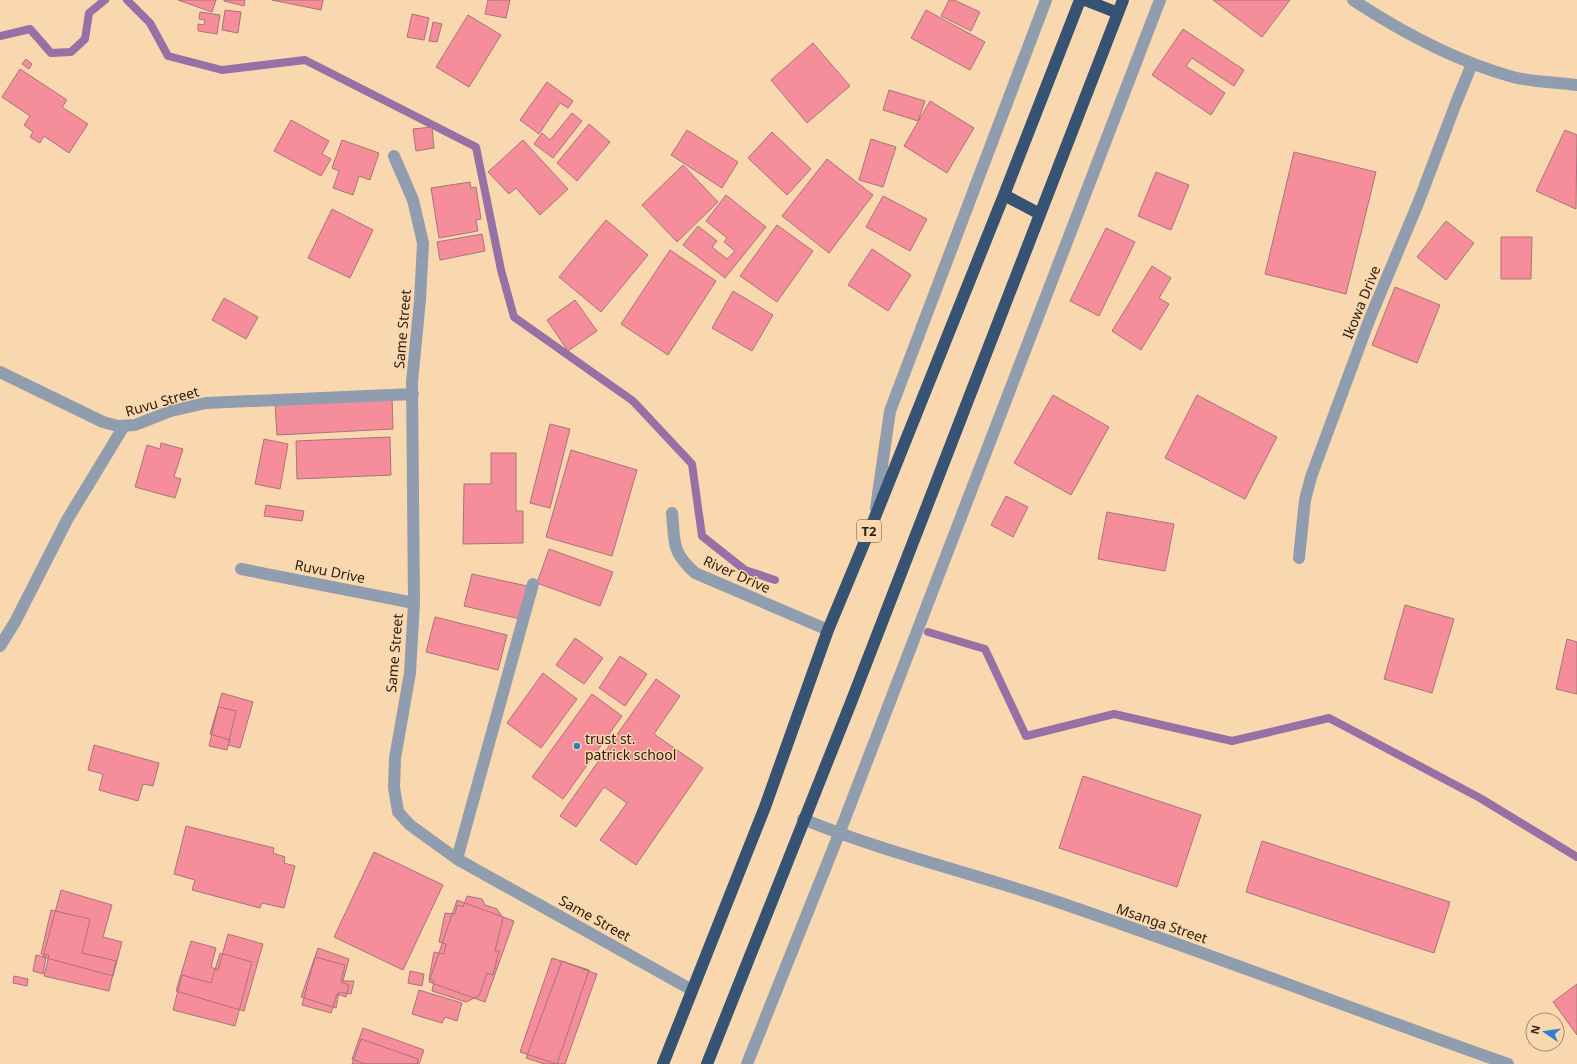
<svg xmlns="http://www.w3.org/2000/svg" width="1577" height="1064" viewBox="0 0 1577 1064" font-family="'Noto Sans',sans-serif">
	<style>
		.lines { fill: none; stroke-linecap: round; stroke-linejoin: round }
		.stream { stroke: #9770a5; stroke-width: 8 }
		.building { fill: #f68d9b; stroke: #a8747a }
		.minor { stroke: #8f9dae; stroke-width: 12 }
		.highway { stroke: #365374; stroke-width: 12 }
		.poi-dot { fill: #307ece; stroke: #f9d8af; stroke-width: 1.5 }
		.labels { text-anchor: middle; dominant-baseline: central; stroke-width: 3; stroke-linejoin: round; paint-order: stroke }
		.shield { fill: #f9d8af; stroke: #6a5740; stroke-width: 1 }
		.shield-label { font-size: 13px; font-weight: bold; fill: #2c2011 }
		.street-label { font-size: 14px; fill: #2c2011; stroke: #f9d8af }
		.poi-label { font-size: 14px; fill: #2c2011; stroke: #f9d8af; text-anchor: start }
	</style>
	<rect width="100%" height="100%" fill="#f9d8af"/>
	<g class="lines">
		<!-- stream -->
		<path class="stream" d="M127,0L150,23L168,56L222,70L305,60L476,147L501,270L514,317L633,401L692,464L702,536L745,570L775,580
			M0,36L30,29L51,53L71,52L85,39L89,13L105,0
			M928,632L985,649L1026,736L1114,714L1232,741L1329,718L1480,798L1577,857"/>
	</g>
	<!-- building -->
	<path class="building" d="M178,0H216L212,12Z
		M224,0H245L244,6L224,1Z
		M272,0H323L321,10Z
		M488,0H510L506,18L485,14Z
		M949,0H954L980,12L971,31L941,16Z
		M1213,0H1290L1262,37Z
		M225,10L241,12L238,33L222,30Z
		M926,10L985,42L970,70L911,38Z
		M200,12L220,15L217,34L198,31V24L204,25L205,20L199,19Z
		M412,14L429,18L424,40L407,37Z
		M468,15L501,35L469,87L436,67Z
		M433,22L442,24L437,42L429,41Z
		M1183,29L1244,70L1234,86L1192,58L1186,66L1225,93L1211,115L1152,75Z
		M813,43L850,86L807,123L771,80Z
		M26,59L32,64L29,69L22,64Z
		M20,69L67,100L62,107L88,124L69,153L44,136L40,143L30,137L33,132L24,125L30,116L2,97Z
		M547,82L573,101L568,108L560,103L539,134L520,120Z
		M889,90L925,101L918,121L883,110Z
		M930,101L974,128L947,173L904,146Z
		M572,113L582,121L553,158L534,144L542,133L550,140Z
		M291,120L329,141L322,154L331,159L321,176L274,151Z
		M589,124L610,142L577,181L557,163Z
		M432,127L434,148L416,151L413,129Z
		M687,130L738,162L722,188L671,155Z
		M1565,130L1577,135L1576,209L1536,191Z
		M772,132L811,169L787,195L748,158Z
		M871,139L896,147L883,187L859,180Z
		M342,140L379,153L370,180L359,176L353,195L333,188L339,171L332,168Z
		M523,140L568,189L540,215L516,188L509,194L488,172Z
		M1294,152L1376,172L1346,294L1265,274Z
		M827,159L873,195L829,253L782,216Z
		M683,165L718,202L677,242L642,205Z
		M1156,172L1189,185L1171,230L1138,216Z
		M470,182L471,188L476,187L481,219L476,220L478,231L439,238L431,188Z
		M726,195L766,227L725,278L683,245L698,226L717,241L712,247L727,259L735,251L724,242L727,238L706,221Z
		M883,196L927,219L910,251L866,227Z
		M332,209L373,230L350,278L308,258Z
		M606,220L648,255L601,312L559,277Z
		M1446,221L1474,243L1446,280L1417,257Z
		M777,225L813,251L777,302L740,276Z
		M1106,228L1135,242L1099,316L1070,301Z
		M482,234L485,251L440,260L437,242Z
		M1501,237H1532L1531,279H1501Z
		M872,249L911,275L888,311L848,285Z
		M670,250L716,281L668,355L621,324Z
		M1152,266L1171,278L1159,298L1169,304L1141,350L1112,331Z
		M1395,287L1440,305L1417,363L1372,345Z
		M733,291L773,315L752,351L712,328Z
		M224,298L258,317L246,339L212,320Z
		M575,300L597,331L568,351L547,320Z
		M1053,395L1109,427L1071,495L1014,463Z
		M1197,395L1277,437L1245,499L1165,458Z
		M392,397L393,429L277,435L275,403Z
		M550,424L570,429L550,508L530,503Z
		M390,437L391,475L297,479L296,441Z
		M264,439L288,444L280,489L255,484Z
		M161,443L183,449L174,477L181,479L175,498L135,487L147,445L160,449Z
		M571,450L637,470L612,556L546,537Z
		M491,453H516V511H523V543L463,544L464,484H491Z
		M1006,496L1028,507L1013,537L991,525Z
		M266,505L304,511L302,521L264,516Z
		M1107,512L1174,524L1165,571L1098,559Z
		M549,549L613,572L600,606L537,583Z
		M472,574L527,586L520,619L464,606Z
		M1405,605L1454,619L1432,693L1384,679Z
		M435,617L507,635L498,670L426,652Z
		M575,638L603,658L584,684L556,665Z
		M1567,639L1577,642V694L1556,689Z
		M620,656L647,674L625,706L599,688Z
		M543,673L577,699L541,748L507,723Z
		M656,679L680,696L654,734L703,768L636,865L600,840L627,803L604,787L576,827L560,816Z
		M222,693L253,702L240,748L228,745L230,740L210,734Z
		M592,694L622,716L563,799L532,777Z
		M218,707L236,711L227,750L209,746Z
		M94,745L159,763L153,786L143,784L138,801L99,790L103,774L88,770Z
		M1083,776L1201,815L1177,887L1059,848Z
		M186,826L274,848L273,853L285,857L284,863L295,866L284,908L262,903L260,908L192,890L195,880L174,874Z
		M1262,841L1450,902L1434,953L1246,892Z
		M374,852L443,885L403,970L334,937Z
		M61,890L112,905L103,937L122,942L113,976L43,957Z
		M467,896L482,899L485,905L497,909L503,918L495,951H499L493,975L487,973L479,996L466,1002L432,991L434,981L429,979L434,952L444,954L446,944L439,942L445,913L455,914L457,905L463,907Z
		M457,900L514,921L485,1002L429,982Z
		M51,910L90,919L82,953L116,961L109,991L44,976L49,955L41,954Z
		M228,934L263,944L244,1011L176,991L191,941L216,948L211,967L218,970Z
		M318,948L349,959L343,981H354L351,994L339,992L336,1008L301,997Z
		M220,953L252,962L235,1026L173,1010L182,975L211,983Z
		M36,955L46,957L43,974L33,971Z
		M315,957L345,965L341,982L349,985L346,997L337,994L331,1013L302,1005Z
		M552,958L589,970L557,1064L520,1052Z
		M562,961L597,974L565,1064H544L526,1058Z
		M410,971L424,974L422,986L408,983Z
		M14,976L28,979L27,986L13,983Z
		M1577,984V1035L1553,1002Z
		M419,990L462,1003L457,1021L445,1017L442,1023L412,1014Z
		M363,1028L424,1050L419,1064H365L352,1059Z
		M361,1039L418,1059L417,1064H352Z"/>
	<g class="lines">
		<!-- minor -->
		<path class="minor" d="M1353,0C1403,33 1455,61 1513,77C1532,82 1557,82 1577,85
			M394,156L413,200L423,243L420,300L412,382L414,603L410,673L395,758L394,787L398,812L410,825L457,859L692,990
			M0,372L103,422L118,426L135,425L171,411L206,403L413,394
			M876,508L890,411L1046,0
			M672,513C675,543 671,551 695,573L828,630
			M1299,558L1305,500L1311,477L1370,318L1419,201L1456,103L1472,64
			M241,569L414,603
			M0,646L15,622L67,520L124,426
			M803,819C883,852 968,872 1049,899C1203,951 1354,1010 1508,1064
			M457,859L533,584
			M747,1064L839,834L1160,0"/>
		<!-- highway -->
		<path class="highway" d="M1085,0L1118,13
			M1004,195L1040,214
			M663,1064L765,807L828,630L875,517L1004,195L1080,0
			M707,1064L850,705L1123,0"/>
	</g>
	<!-- markers -->
	<circle class="poi-dot" cx="577" cy="746" r="4"/>
	<g class="labels">
		<!-- shield labels -->
		<rect class="shield" x="857" y="520" width="24" height="22" rx="3"/>
		<g class="shield-label">
			<text x="869" y="531">T2</text>
		</g>
		<!-- street labels -->
		<g class="street-label">
			<text transform="translate(1361 302) rotate(-68)">Ikowa Drive</text>
			<text transform="translate(402 329) rotate(-85)">Same Street</text>
			<text transform="translate(162 401) rotate(-16)">Ruvu Street</text>
			<text transform="translate(330 571) rotate(11)">Ruvu Drive</text>
			<text transform="translate(737 574) rotate(24)">River Drive</text>
			<text transform="translate(394 653) rotate(-85)">Same Street</text>
			<text transform="translate(595 918) rotate(29)">Same Street</text>
			<text transform="translate(1162 923) rotate(19)">Msanga Street</text>
		</g>
		<!-- poi labels -->
		<g class="poi-label">
			<text x="585" y="738">trust st.<tspan x="585" dy="16">patrick school</tspan></text>
		</g>
	</g>
	<!-- north arrow -->
	<g transform="translate(1545 1032) rotate(283)"><circle r="19" fill="#f9d8af" stroke="#a78e70"/>
	<path d="M0-3L7 15L0 10L-7 15Z" fill="#307ece"/>
	<text y="-6" font-size="11" font-weight="bold" text-anchor="middle" fill="#2c2011">N</text>
	</g>
</svg>
